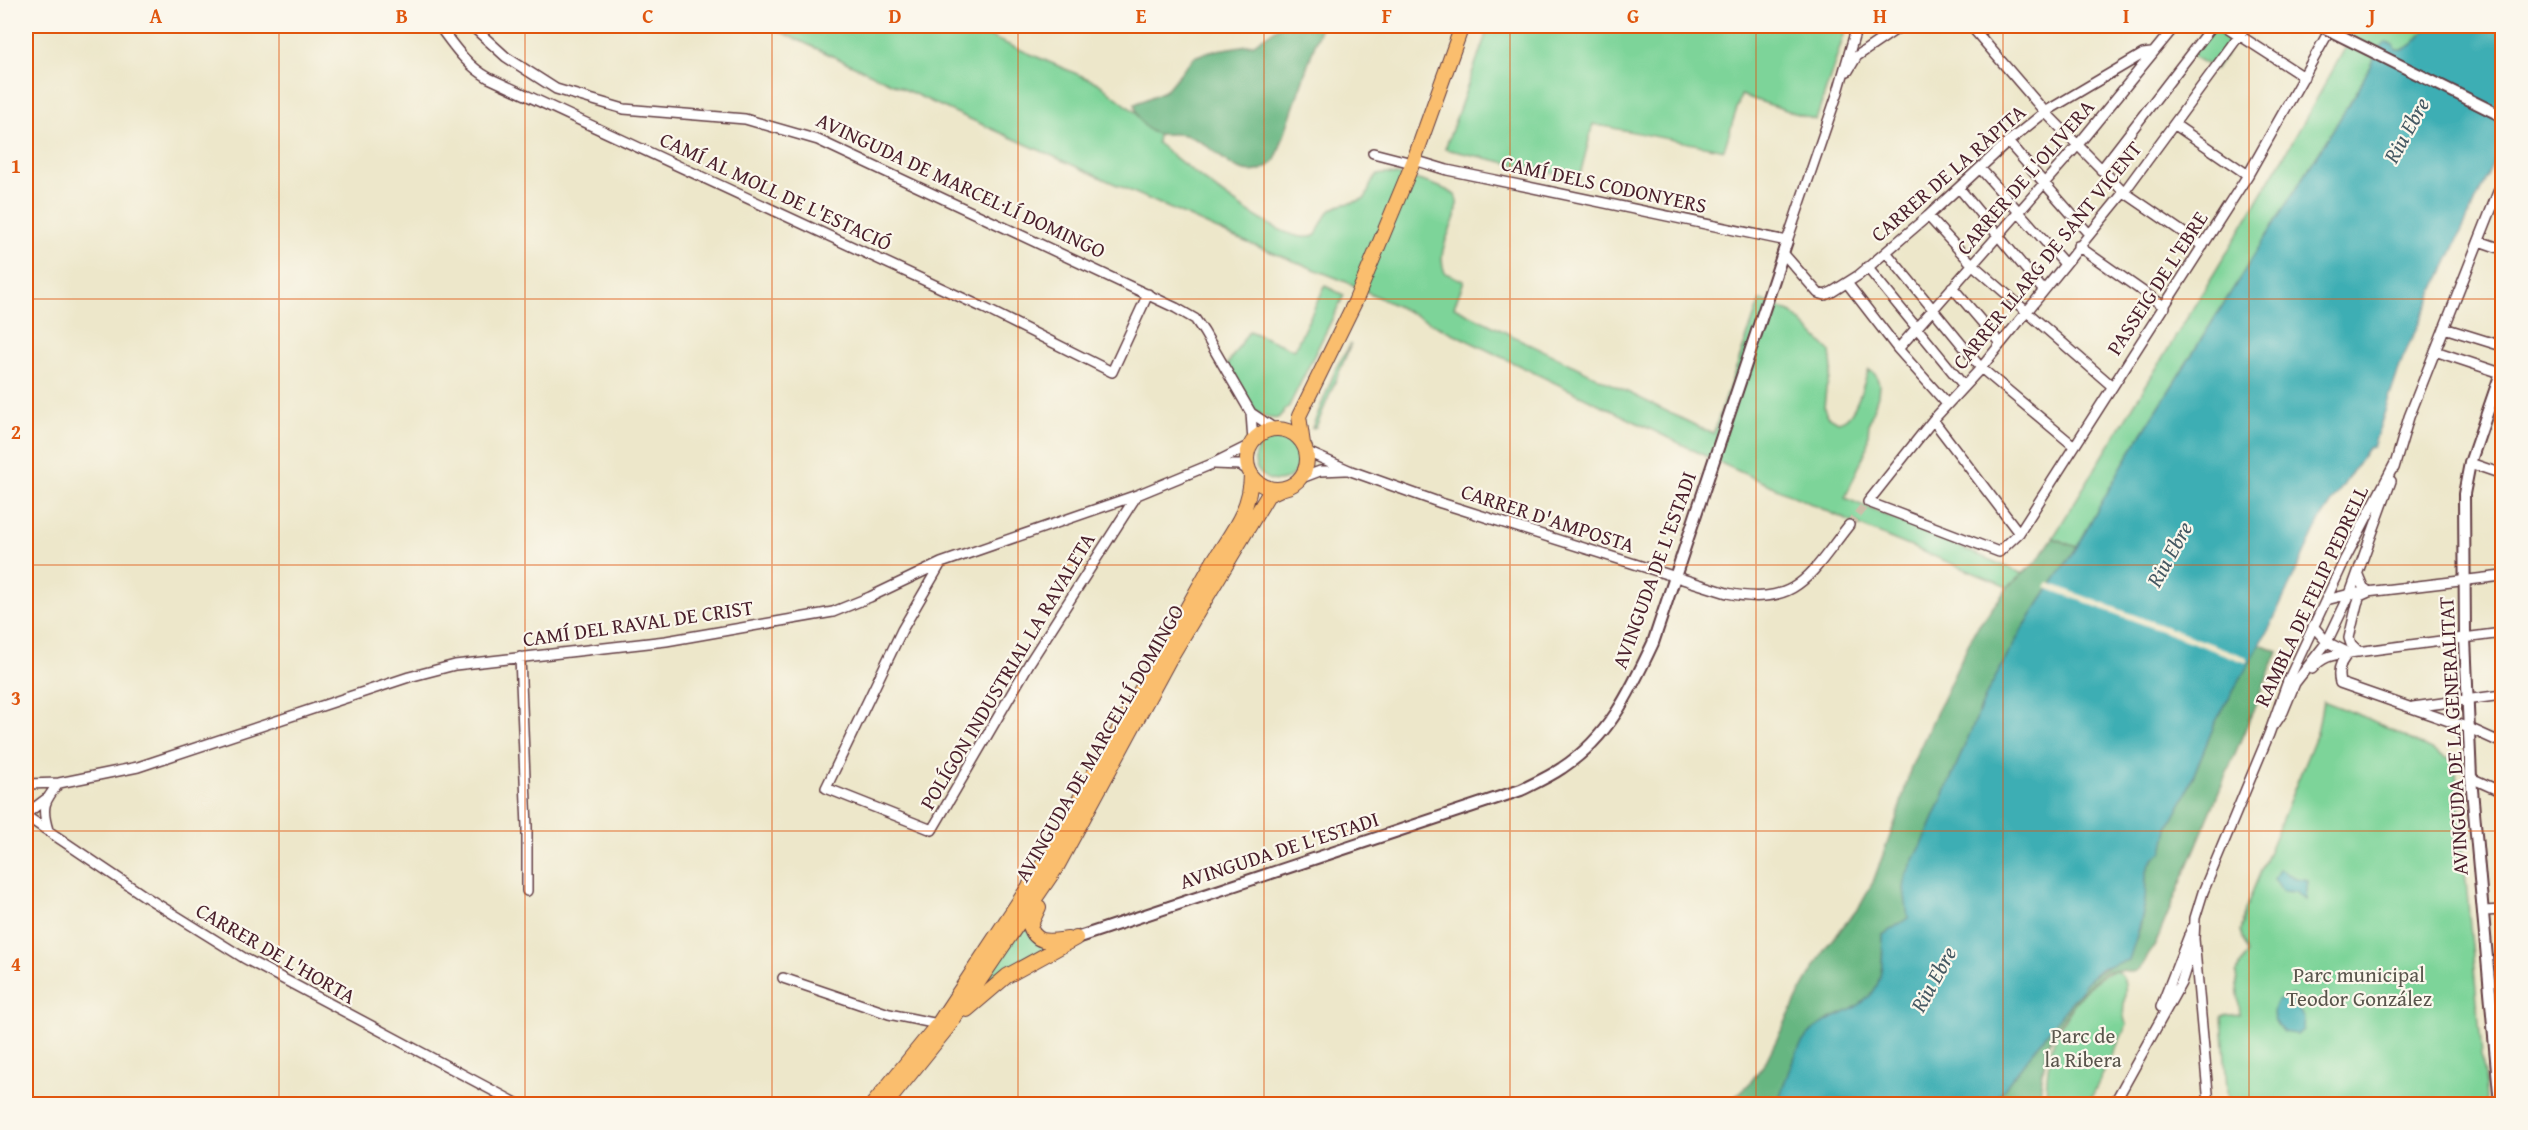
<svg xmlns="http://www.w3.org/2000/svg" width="2528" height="1130" viewBox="0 0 2528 1130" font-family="'Gentium Book Plus',serif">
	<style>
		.green { fill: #7dd499; stroke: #647a62; stroke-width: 1.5 }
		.forest { fill: #66b681; stroke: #586a56; stroke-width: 1.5 }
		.water { fill: #3daeb4; stroke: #446670; stroke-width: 1.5 }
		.pier { fill: #ede7ca }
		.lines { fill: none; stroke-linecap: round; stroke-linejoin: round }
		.minor-tunnel { stroke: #ccbfaa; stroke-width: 9; stroke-dasharray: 9 4.5; stroke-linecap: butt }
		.minor-casing { stroke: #623d43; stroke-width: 12 }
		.tertiary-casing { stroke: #623d43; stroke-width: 14 }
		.primary-casing { stroke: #623d43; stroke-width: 16 }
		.minor { stroke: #fff; stroke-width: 9 }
		.tertiary { stroke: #fff; stroke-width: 10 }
		.primary { stroke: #fabe6e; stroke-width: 14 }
		.tertiary-bridge-casing { stroke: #623d43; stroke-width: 14; stroke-linecap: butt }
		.tertiary-bridge { stroke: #fff; stroke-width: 10 }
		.grid { fill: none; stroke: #e0560e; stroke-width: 1.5; stroke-opacity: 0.55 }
		.labels { text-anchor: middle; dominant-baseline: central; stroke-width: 4.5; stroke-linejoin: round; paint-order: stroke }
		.street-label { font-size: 21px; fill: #4a1f2b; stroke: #fbf7ec }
		.park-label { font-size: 21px; fill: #59554c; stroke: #fbf7ec }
		.water-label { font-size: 22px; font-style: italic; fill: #455862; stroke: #fbf7ec }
		.neatline { fill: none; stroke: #e0560e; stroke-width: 2 }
		.grid-label { font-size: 20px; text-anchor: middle; font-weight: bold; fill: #e0560e }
	</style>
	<rect width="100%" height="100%" fill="#fbf7ec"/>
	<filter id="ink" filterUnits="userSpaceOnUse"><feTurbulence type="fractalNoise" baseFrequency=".0167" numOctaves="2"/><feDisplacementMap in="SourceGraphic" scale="12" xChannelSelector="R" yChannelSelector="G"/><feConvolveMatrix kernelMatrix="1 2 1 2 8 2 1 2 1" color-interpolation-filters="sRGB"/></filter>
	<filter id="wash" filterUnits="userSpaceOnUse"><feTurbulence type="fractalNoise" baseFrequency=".008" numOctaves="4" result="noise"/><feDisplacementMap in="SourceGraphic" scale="24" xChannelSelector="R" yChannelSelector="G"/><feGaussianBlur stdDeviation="1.35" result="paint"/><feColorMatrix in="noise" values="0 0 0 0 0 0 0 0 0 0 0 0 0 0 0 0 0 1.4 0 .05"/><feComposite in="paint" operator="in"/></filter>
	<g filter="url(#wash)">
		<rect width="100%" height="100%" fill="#ede7ca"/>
		<!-- green -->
		<path class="green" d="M768,26H965L1098,83L1135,112L1146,126L1158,134L1157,143C1182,162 1287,253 1316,235C1321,226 1325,211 1336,207C1343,203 1354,204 1365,198C1370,192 1370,178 1378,175C1392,170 1443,186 1455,195C1466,217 1432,245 1445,273L1464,281L1454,307L1713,434L1760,300L1792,313L1830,351L1832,370L1826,389L1824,408L1828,416L1838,422C1856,420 1862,385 1869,370L1876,375L1879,384L1878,395L1869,423L1867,448L1845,498L2023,574L2008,587L1858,525L1714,460L1349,283L1236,238L934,103Z
			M1489,26H1847L1816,120L1741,95L1724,150L1593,124L1579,179L1445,149Z
			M2212,26H2225L2239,36L2215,69L2190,55Z
			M2357,26H2428C2420,36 2411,52 2396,49L2394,45L2379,48L2358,90L2123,464L2077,547L2053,538C2155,368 2263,200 2357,26Z
			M1325,286L1344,295L1289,406L1278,418C1252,424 1237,383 1227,365L1249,331L1294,350Z
			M1351,344L1316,427L1312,428L1337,366Z
			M1255 459a22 22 0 1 1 44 0a22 22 0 1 1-44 0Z
			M2323,701L2367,718L2455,762L2486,1098L2485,1104H2228L2222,1016L2240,1014L2236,974L2247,953L2240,931L2245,910L2317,733Z
			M1026,919V929L1060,943L970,1002Z
			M2116,971C2136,984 2116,1007 2127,1025L2088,1104H2047C2045,1084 2048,1054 2057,1034C2067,1011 2090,976 2116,971Z"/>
		<!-- forest -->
		<path class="forest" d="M1280,26H1321L1278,153C1275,162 1271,166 1263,169C1237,181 1219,151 1199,141C1180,131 1178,135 1159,134C1146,133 1135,116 1135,104L1165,91L1194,57L1211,51L1254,44Z
			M2053,538L2077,547L2023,628L1988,691L1926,837L1906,875L1908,918L1883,935C1882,973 1885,994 1847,1012C1837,1016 1826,1019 1818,1027C1797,1047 1786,1077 1778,1104H1727L1749,1084L1765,1063L1801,991L1826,947L1860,906L1873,882L1897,817L1911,767L1974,632L2008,587L2037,561Z
			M2260,644L2278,651L2154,947C2147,953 2146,963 2139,969C2130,977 2115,966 2104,973C2085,984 2062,1017 2052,1037C2045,1050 2040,1089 2039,1104H1992L2089,979C2104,967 2127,959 2135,941C2140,930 2144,912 2145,900C2146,881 2143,863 2162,852L2168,828L2185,796L2215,723Z"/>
		<!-- water -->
		<path class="water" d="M2428,26H2502V144L2402,360L2373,447L2368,448L2320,520L2270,627L2215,723L2185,796L2168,828L2163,852C2141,864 2147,881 2145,901C2143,920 2135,941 2129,960L2102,968L2089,979L1992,1104H1778C1784,1083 1793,1054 1807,1036C1816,1026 1830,1019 1842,1014C1884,996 1882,976 1883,935L1908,918L1904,889L1906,875L1926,837L1988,691L2023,628L2077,547L2123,464L2358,90L2379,48L2386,43L2394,45L2396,49C2411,52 2420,36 2428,26Z
			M2279,869L2295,878L2308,880L2306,900L2296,892L2282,891L2274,879Z
			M2292,995L2297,999V1008L2304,1017L2303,1029L2296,1034L2283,1032C2273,1021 2270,1013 2277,1000Z"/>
		<!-- pier -->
		<path class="pier" d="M2049,583L2247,657V663L2046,588Z"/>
	</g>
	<g filter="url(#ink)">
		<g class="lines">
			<!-- minor-tunnel -->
			<path class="minor-tunnel" d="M1849,525L1868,502"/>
			<defs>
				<path id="minor" d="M439,26C454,46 466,65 489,78L984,308L1112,372L1148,294
					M472,26L506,57L556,89L624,109L745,119L818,140L1176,308L1195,319L1204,332L1251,413L1253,441
					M1971,26L2045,112L2124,192L2203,246
					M2225,26L2304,77
					M2246,26L2124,192L1981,368L1933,420L1868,502L1999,552L2019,533L2248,175L2332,26
					M1848,71L1857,56L1901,26
					M2174,124L2248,175
					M2008,142L2089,234
					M1373,153L1412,163
					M1414,160L1447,170L1787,241L1838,92L1857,26
					M1980,168L2065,264
					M2101,170L2212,26
					M1959,188L2043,290
					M1928,216L1972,264L2112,386
					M2479,241L2502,249
					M2078,246L2165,307
					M1886,252L1981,368L2074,446
					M1783,253L1818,293L1825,295L1832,292L1859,275L1928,216L2008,142L2045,112L2143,54L2151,53
					M1867,267L1964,386
					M1847,283L1898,349L1947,404
					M1952,287L2000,343
					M2444,328L2502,346
					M1898,349L2077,146L2175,26
					M2435,351L2501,373
					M1251,413L1275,429
					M1933,420L2019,533
					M1305,451L1351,471L1441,503L1727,593C1798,608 1810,574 1849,525
					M2470,463L2502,474
					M1214,464L1240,465L1249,471
					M2394,468L2409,417L2502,182
					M1299,479L1320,471L1345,470
					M941,563L902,630L826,788L932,830L1030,662L1137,495
					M2358,575L2363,587L2369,592L2360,596L2357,604L2349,638L2351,644L2359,652
					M2326,600L2350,594L2502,576
					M2313,626L2327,642L2349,653L2502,633
					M2349,653C2340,661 2337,671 2340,683L2469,728L2502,743
					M520,657L527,827V891
					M2312,669C2322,657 2331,655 2347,653
					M2413,707L2502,695
					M2275,724L2283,712L2295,683L2327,642L2350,594L2391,481
					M2471,778L2502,792
					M26,784L59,783L138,767L409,677L455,665L666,641L833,612L870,597L941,563L1137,495L1212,464L1250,445
					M26,814L46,799
					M26,816L146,897L244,958L518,1104
					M48,830C41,807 44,801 59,783
					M2484,911L2502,910
					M783,978L889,1014L938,1024
					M2161,1007L2192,928
					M2493,1015L2502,1014
					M2114,1104L2181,983L2192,949
					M2209,1104L2194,939L2195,918L2203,892L2269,734L2288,681L2345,559L2395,463"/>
				<path id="tertiary" d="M1076,938L1521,790C1535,783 1549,777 1562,768C1609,737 1630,692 1653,643L1787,241
					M2500,1104L2471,778L2465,638L2464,494L2470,463L2502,370"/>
				<path id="primary" d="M1247 459a30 30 0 1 1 60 0a30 30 0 1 1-60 0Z
					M1303,444L1299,416L1355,302L1414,160L1462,26
					M1039,907L1030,926C1036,945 1050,941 1068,939
					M967,1010L1007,976L1076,938
					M873,1104L938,1024L1039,871L1213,562C1231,533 1251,510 1251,474
					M886,1104L948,1027L1058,865L1169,660L1268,495L1281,489"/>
			</defs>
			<!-- minor casing -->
			<use href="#minor" class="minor-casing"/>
			<!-- tertiary casing -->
			<use href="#tertiary" class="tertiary-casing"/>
			<!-- primary casing -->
			<use href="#primary" class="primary-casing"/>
			<!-- minor -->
			<use href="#minor" class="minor"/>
			<!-- tertiary -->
			<use href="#tertiary" class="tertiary"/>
			<!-- primary -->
			<use href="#primary" class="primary"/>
			<defs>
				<path id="tertiary-bridge" d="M2321,26L2502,116"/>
			</defs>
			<!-- tertiary-bridge casing -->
			<use href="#tertiary-bridge" class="tertiary-bridge-casing"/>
			<!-- tertiary-bridge -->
			<use href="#tertiary-bridge" class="tertiary-bridge"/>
		</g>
	</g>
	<!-- grid -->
	<path class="grid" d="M279,26V1104M525,26V1104M772,26V1104M1018,26V1104M1264,26V1104M1510,26V1104M1756,26V1104M2003,26V1104M2249,26V1104M26,299H2502M26,565H2502M26,831H2502"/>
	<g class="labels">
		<!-- street labels -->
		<g class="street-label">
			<text transform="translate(1948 173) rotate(-41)">CARRER DE LA RÀPITA</text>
			<text transform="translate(2025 177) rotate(-49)">CARRER DE L'OLIVERA</text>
			<text transform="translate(1604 184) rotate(12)">CAMÍ DELS CODONYERS</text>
			<text transform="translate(961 185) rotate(25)">AVINGUDA DE MARCEL·LÍ DOMINGO</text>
			<text transform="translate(776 191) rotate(25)">CAMÍ AL MOLL DE L'ESTACIÓ</text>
			<text transform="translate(2047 255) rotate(-51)">CARRER LLARG DE SANT VICENT</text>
			<text transform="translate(2157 283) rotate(-57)">PASSEIG DE L'EBRE</text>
			<text transform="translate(1548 518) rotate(18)">CARRER D'AMPOSTA</text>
			<text transform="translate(1654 570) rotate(-70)">AVINGUDA DE L'ESTADI</text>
			<text transform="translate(2311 596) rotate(-65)">RAMBLA DE FELIP PEDRELL</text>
			<text transform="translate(638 623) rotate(-8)">CAMÍ DEL RAVAL DE CRIST</text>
			<text transform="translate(1007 671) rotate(-59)">POLÍGON INDUSTRIAL LA RAVALETA</text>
			<text transform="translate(2453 736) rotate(-93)">AVINGUDA DE LA GENERALITAT</text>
			<text transform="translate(1099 743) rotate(-60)">AVINGUDA DE MARCEL·LÍ DOMINGO</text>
			<text transform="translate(1279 850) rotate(-18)">AVINGUDA DE L'ESTADI</text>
			<text transform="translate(276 953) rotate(30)">CARRER DE L'HORTA</text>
		</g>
		<!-- park labels -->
		<g class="park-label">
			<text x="2359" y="974">Parc municipal<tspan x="2359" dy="24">Teodor González</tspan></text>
			<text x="2083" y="1035">Parc de<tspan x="2083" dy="24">la Ribera</tspan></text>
		</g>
		<!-- water labels -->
		<g class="water-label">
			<text transform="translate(2406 130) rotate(-61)">Riu Ebre</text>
			<text transform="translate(2169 554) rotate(-61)">Riu Ebre</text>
			<text transform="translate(1933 979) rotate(-61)">Riu Ebre</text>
		</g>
	</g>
	<!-- margin -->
	<rect width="2528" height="1130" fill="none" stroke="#fbf7ec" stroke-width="66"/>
	<rect x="33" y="33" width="2462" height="1064" class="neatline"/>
	<g class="grid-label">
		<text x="156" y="23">A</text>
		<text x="402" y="23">B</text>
		<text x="648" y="23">C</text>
		<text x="895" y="23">D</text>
		<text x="1141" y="23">E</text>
		<text x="1387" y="23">F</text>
		<text x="1633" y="23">G</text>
		<text x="1880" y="23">H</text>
		<text x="2126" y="23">I</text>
		<text x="2372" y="23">J</text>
		<text x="16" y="173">1</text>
		<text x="16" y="439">2</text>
		<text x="16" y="705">3</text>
		<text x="16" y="971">4</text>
	</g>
</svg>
